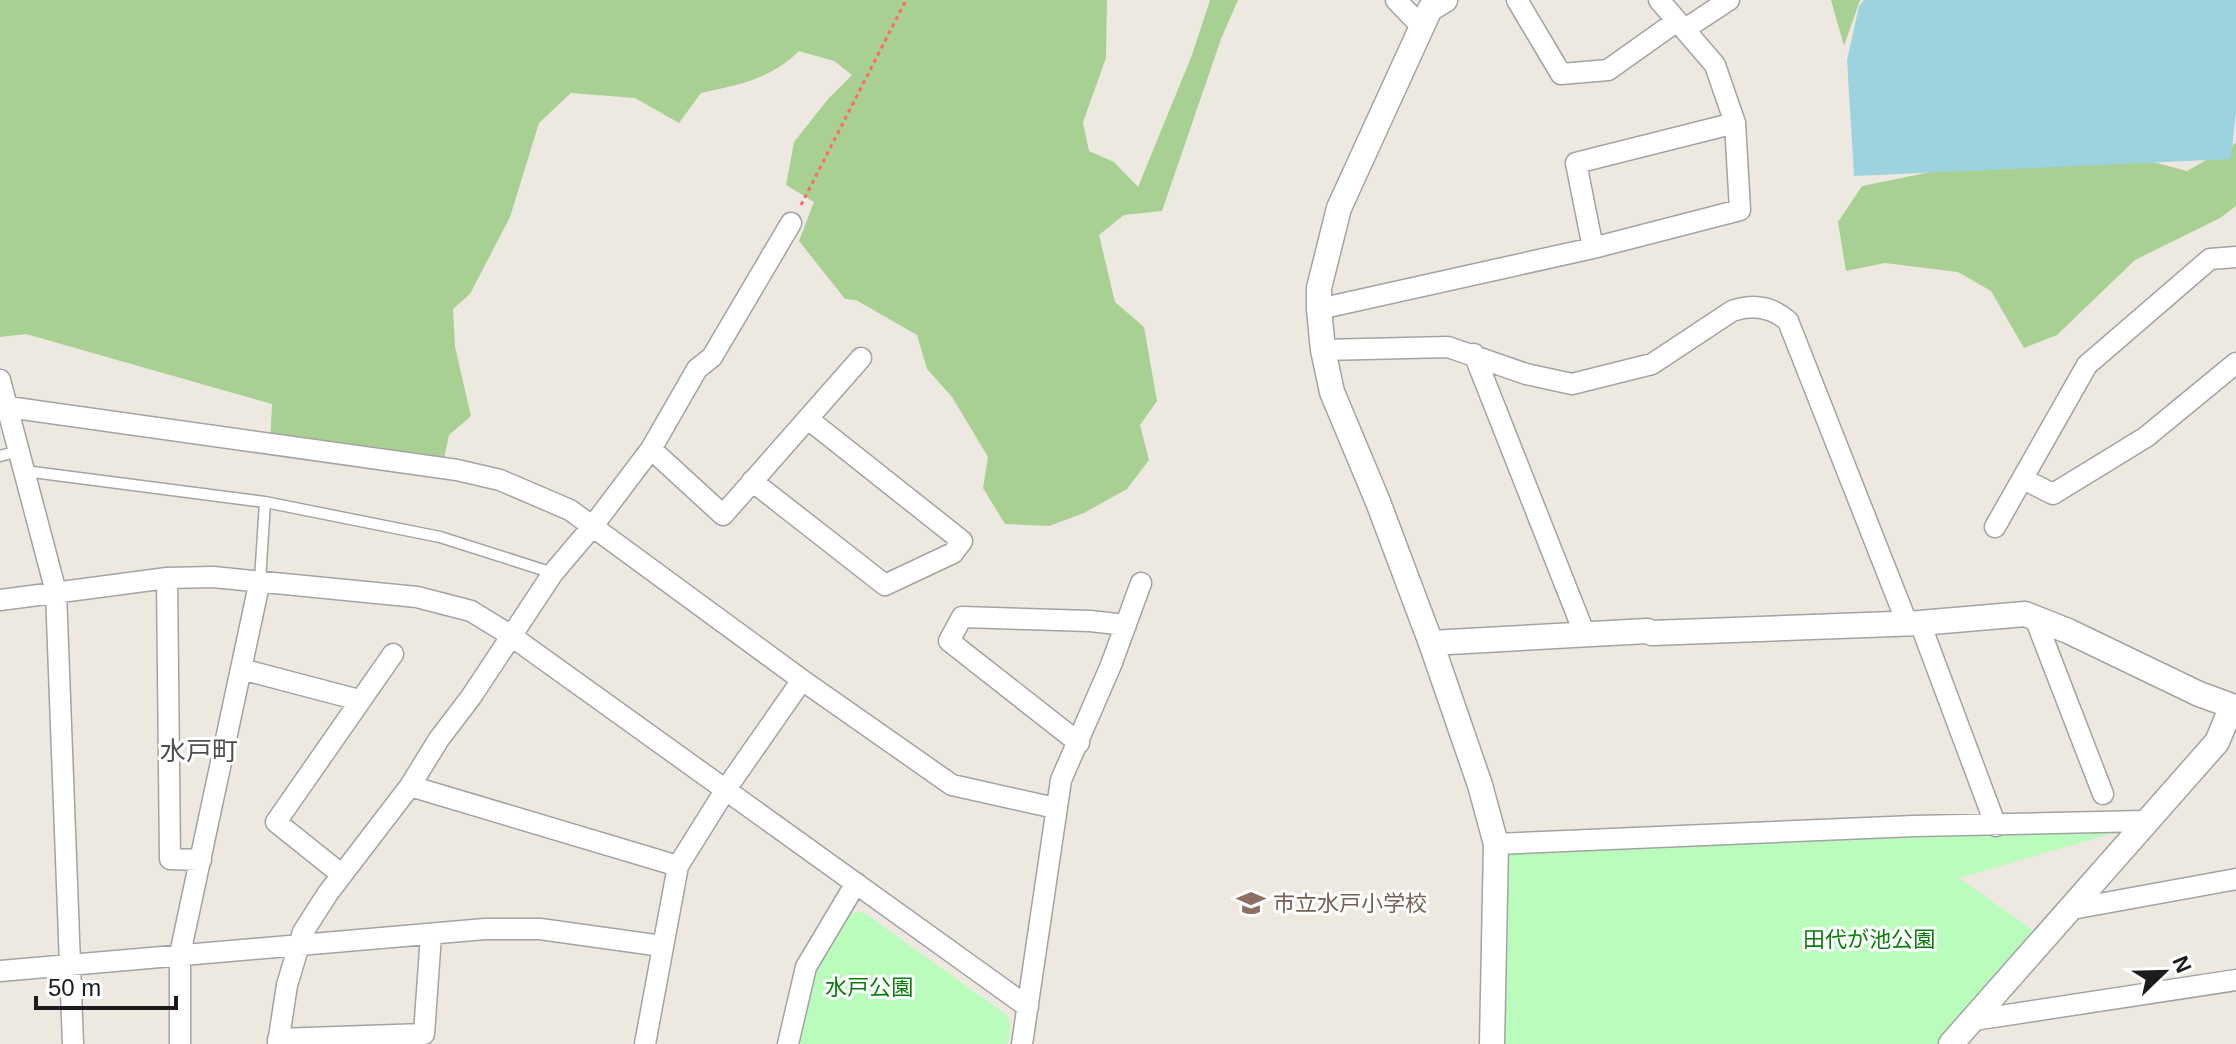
<svg xmlns="http://www.w3.org/2000/svg" width="2236" height="1044" viewBox="0 0 2236 1044" font-family="Helvetica,'Noto Sans JP',sans-serif">
	<style>
		.forest { fill: #a7d092 }
		.park { fill: #b9fcbc }
		.water { fill: #9dd2df }
		.lines { fill: none; stroke-linecap: round; stroke-linejoin: round }
		.service-casing { stroke: #a3a3a3; stroke-width: 13 }
		.minor-casing { stroke: #a3a3a3; stroke-width: 23 }
		.tertiary-casing { stroke: #a3a3a3; stroke-width: 27 }
		.path { stroke: #ff6a60; stroke-width: 3; stroke-dasharray: 4 4; stroke-linecap: butt }
		.service { stroke: #fff; stroke-width: 10 }
		.minor { stroke: #fff; stroke-width: 20 }
		.tertiary { stroke: #fff; stroke-width: 24 }
		.labels { text-anchor: middle; dominant-baseline: central; stroke-width: 6; stroke-linejoin: round; paint-order: stroke }
		.education-label { font-size: 22px; fill: #785e54; stroke: #fff; text-anchor: start }
		.park-label { font-size: 22px; fill: #057e0a; stroke: #fff }
		.quarter-label { font-size: 26px; fill: #4f4f4f; stroke: #fff }
	</style>
	<rect width="100%" height="100%" fill="#eee9e0"/>
	<!-- forest -->
	<path class="forest" d="M0,0H1107L1106,58L1083,122L1089,151L1114,162L1138,187L1192,55L1210,0H1238L1221,39L1162,211L1124,215L1099,235L1115,302L1144,327L1157,401L1140,425L1149,460L1127,489L1084,513L1049,526L1005,524L983,488L988,457L952,397L927,369L917,335L856,300L845,299L799,241L814,202L786,185L794,142L829,98L852,75L834,61L799,51C769,80 740,84 701,93L679,123L635,98L571,93L539,123L510,217L470,294L453,309L455,347L471,416L449,435L441,473L270,444L272,404L26,334L0,337Z
		M1831,0H1860L1844,46Z
		M2078,142L2187,171L2236,143V206L2220,218L2135,260L2057,335L2024,348L1991,291L1958,272L1885,263L1846,271L1838,222L1862,186Z"/>
	<!-- park -->
	<path class="park" d="M2128,829L1959,878L2038,934L1942,1044H1497L1501,849L1921,833Z
		M863,912L1008,1016L1010,1026L1008,1044H796L812,971L847,913Z"/>
	<!-- water -->
	<path class="water" d="M1864,0H2236V113L2231,159L1854,176L1847,60L1859,6Z"/>
	<g class="lines">
		<defs>
			<path id="service" d="M0,456L19,451
				M25,471L265,502L440,537L553,573
				M260,580L265,502"/>
			<path id="minor" d="M1396,0L1422,27
				M1517,0L1561,74L1608,70L1677,21
				M1685,29L1729,0
				M1593,248L1576,163L1735,123
				M1319,309L1593,248L1740,210L1735,123L1715,65L1659,0
				M1323,350L1448,347L1526,374L1572,384L1652,364L1732,311C1752,304 1771,306 1788,321L1907,623
				M1474,354L1585,635
				M0,380L56,592L73,1044
				M8,407L457,470L500,480L570,510L802,680L952,785L1055,808
				M651,449L723,515L861,358
				M2023,479L2053,494L2146,437L2236,363
				M752,481L885,585L953,553L962,541L808,419
				M1995,527L2087,365L2210,259L2236,257
				M167,578L170,859L201,860
				M0,600L167,578L213,577L417,597L471,611L510,635L1028,1007
				M2035,618L2103,794
				M1920,623L1996,826
				M241,669L359,700
				M1079,743L949,641L962,617L1090,621L1126,625
				M410,786L678,866
				M1496,844L1914,826L2145,821
				M341,874L276,822L393,654
				M2072,909L2236,879
				M0,971L485,929H540L662,946
				M1974,1020L2236,980
				M278,1039L424,1034L431,935
				M180,1044V954L260,580
				M278,1044L287,985L303,932L328,893L410,786L439,739L471,697L553,573L592,527L651,449L697,369L712,357L791,223
				M645,1044L678,866L726,789L802,680
				M788,1044L806,967L856,883
				M1022,1044L1061,780L1111,665L1141,583"/>
			<path id="tertiary" d="M1445,0L1430,9L1339,208L1319,288V309L1323,350L1332,392L1378,502L1431,643L1480,785L1496,844L1492,1044
				M1431,643L1647,631L1652,633L1920,623L2025,614L2068,631L2199,694L2232,706L2217,742L1951,1044"/>
		</defs>
		<!-- service casing -->
		<use href="#service" class="service-casing"/>
		<!-- minor casing -->
		<use href="#minor" class="minor-casing"/>
		<!-- tertiary casing -->
		<use href="#tertiary" class="tertiary-casing"/>
		<!-- path -->
		<path class="path" d="M801,205L906,0"/>
		<!-- service -->
		<use href="#service" class="service"/>
		<!-- minor -->
		<use href="#minor" class="minor"/>
		<!-- tertiary -->
		<use href="#tertiary" class="tertiary"/>
	</g>
	<!-- icons -->
	<defs>
		<symbol id="school-bare" viewBox="-9 -9 18 18"><path d="M0-5L7-2L0 1L-7-2ZM-4 1L0 2.5L4 1V4Q0 6-4 4Z" fill="#8d6e63" stroke="#fff" stroke-width="2.5" paint-order="stroke"/></symbol>
	</defs>
	<g fill-rule="evenodd">
		<use href="#school-bare" x="1231" y="883" width="40" height="40"/>
	</g>
	<g class="labels">
		<!-- education labels -->
		<g class="education-label">
			<text x="1273" y="903">市立水戸小学校</text>
		</g>
		<!-- park labels -->
		<g class="park-label">
			<text x="1869" y="939">田代が池公園</text>
			<text x="869" y="987">水戸公園</text>
		</g>
		<!-- quarter labels -->
		<g class="quarter-label">
			<text x="199" y="751">水戸町</text>
		</g>
	</g>
	<!-- north arrow -->
	<g transform="translate(2164 972) rotate(67)" stroke="#ffffff" stroke-width="6" paint-order="stroke">
	<path d="M0-6L14 30L0 20L-14 30Z" fill="#1c1c1c"/>
	<text y="-12" font-size="22" font-weight="bold" text-anchor="middle" fill="#1c1c1c">N</text>
	</g>
	<!-- scale -->
	<path d="M36 996v12h140v-12" fill="none" stroke="#1c1c1c" stroke-width="4"/>
	<text x="48" y="996" font-size="24" fill="#1c1c1c" stroke="#ffffff" stroke-width="6" paint-order="stroke">50 m</text>
</svg>
